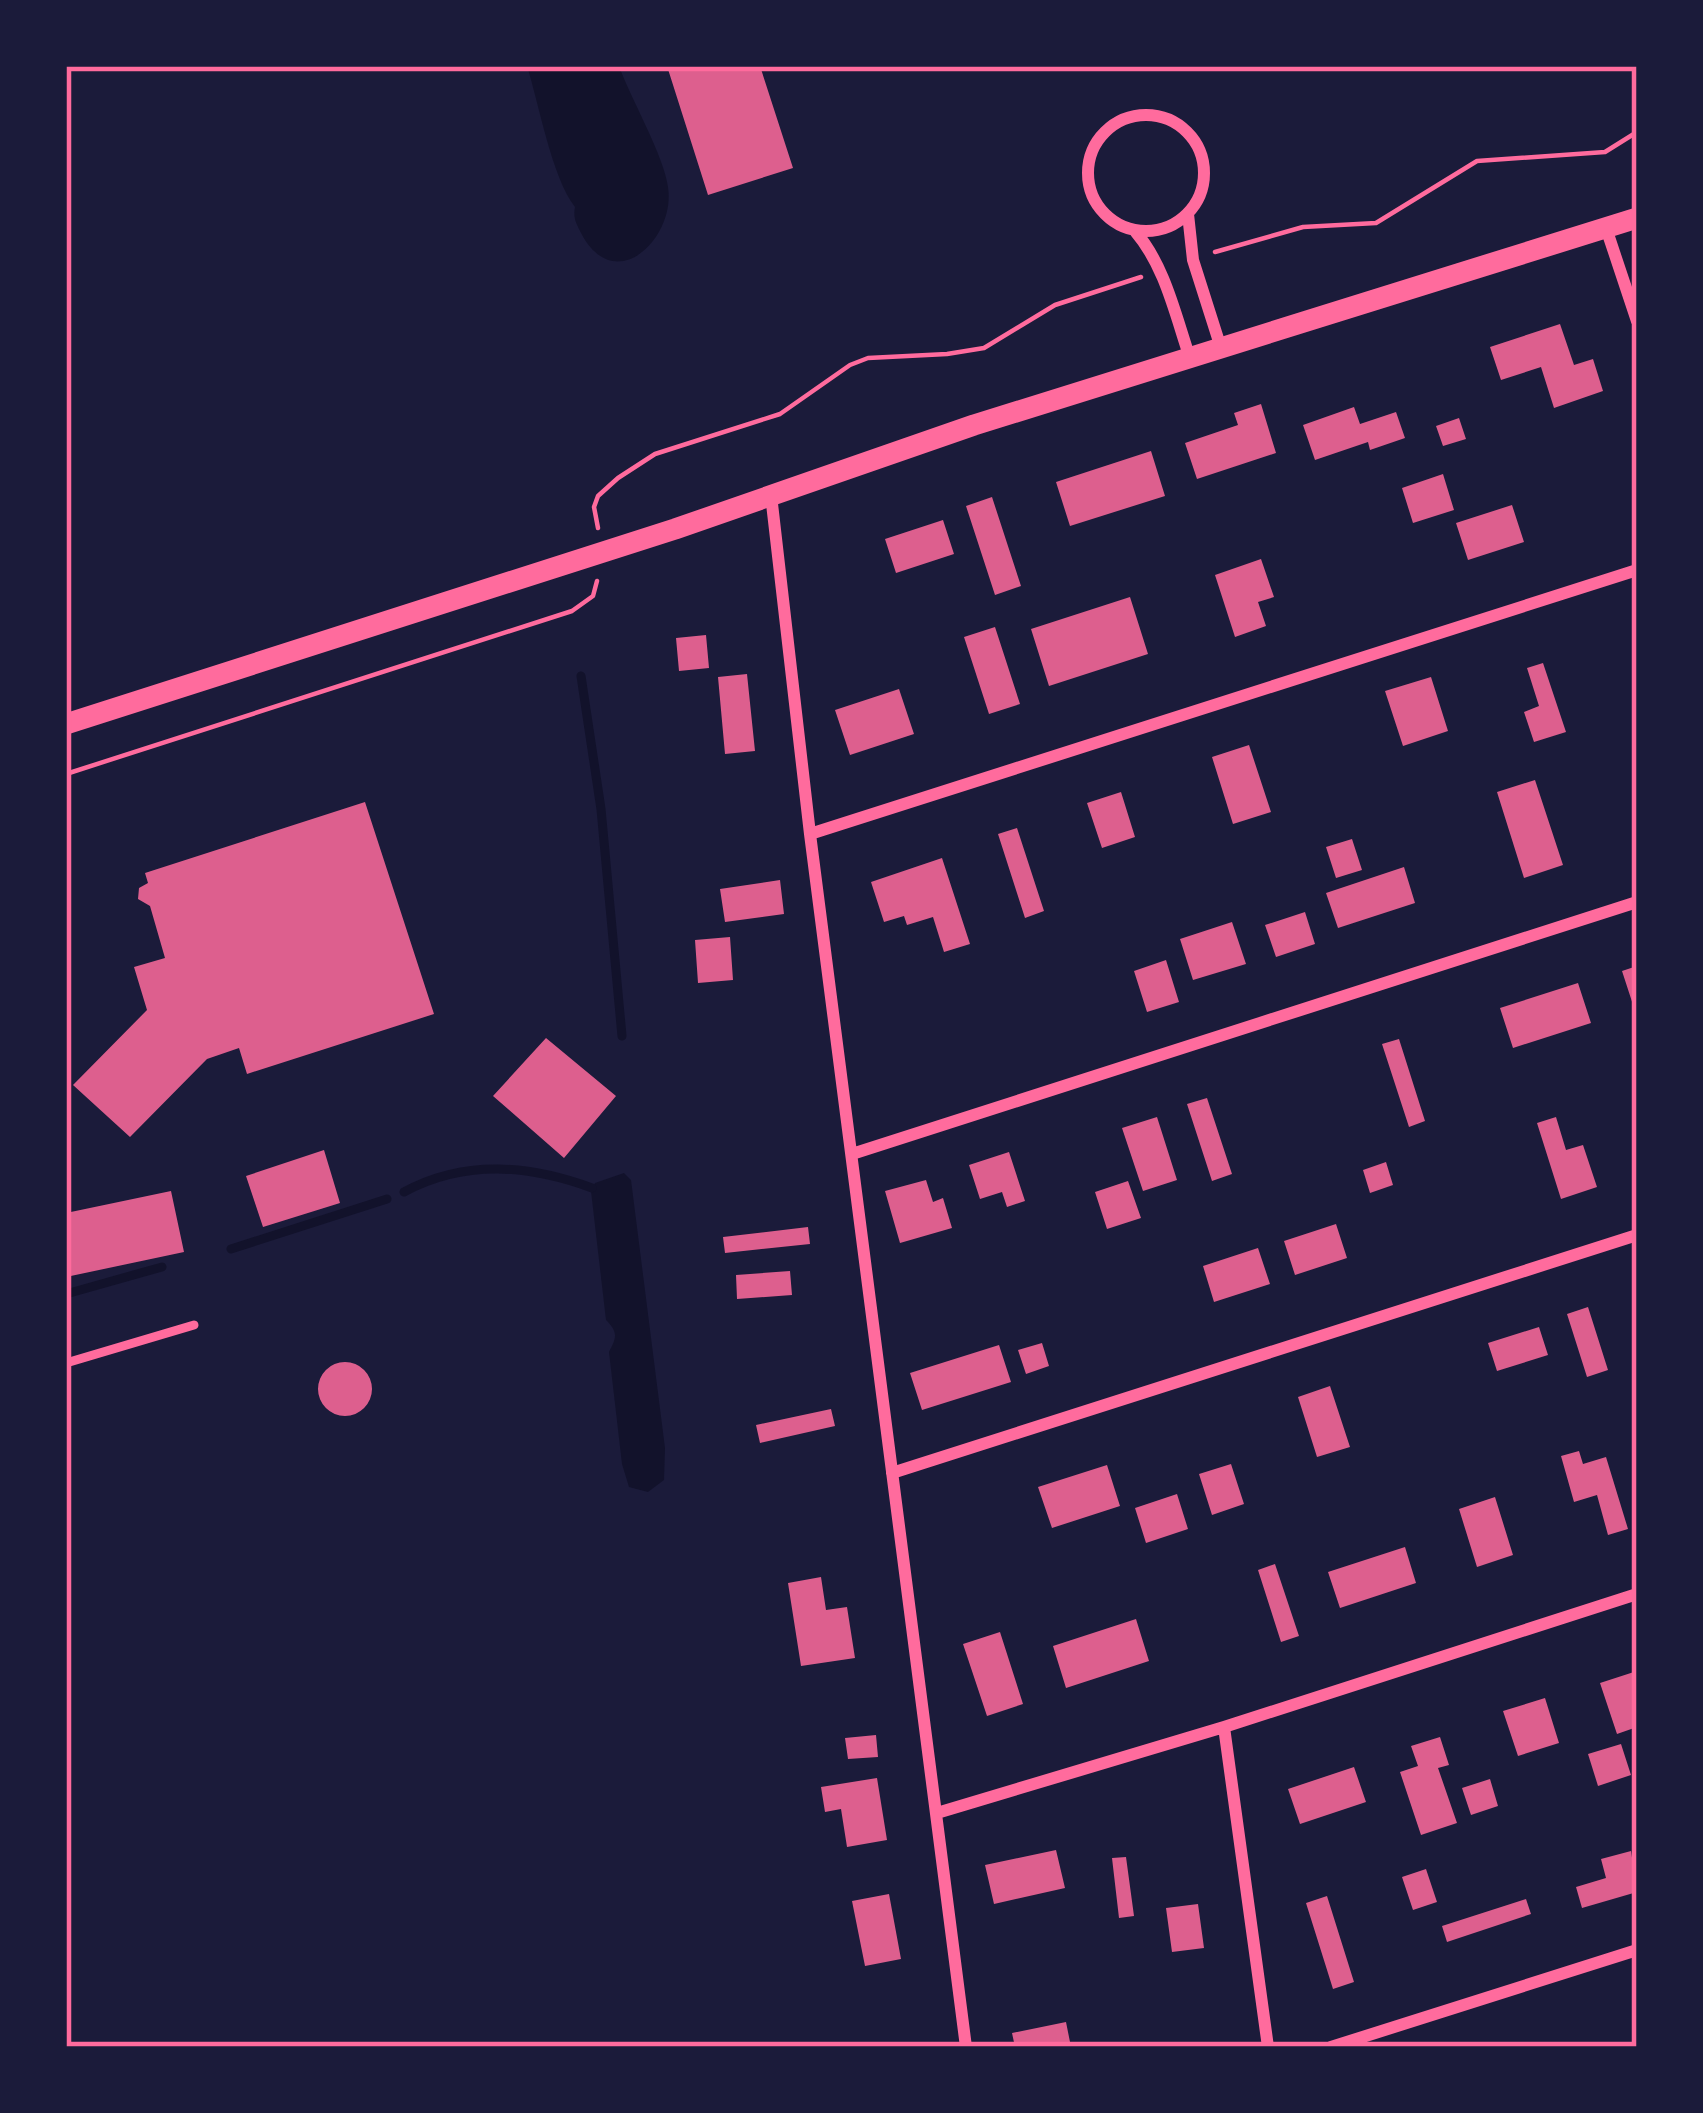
<svg xmlns="http://www.w3.org/2000/svg" width="1703" height="2113" viewBox="0 0 1703 2113" font-family="'DejaVu Sans',sans-serif">
	<style>
		.water { fill: #12122b }
		.lines { fill: none; stroke-linecap: round; stroke-linejoin: round }
		.stream { stroke: #12122b; stroke-width: 9 }
		.building { fill: #dd5f8e }
		.path { stroke: #ff6b9d; stroke-width: 4.5 }
		.service { stroke: #ff6b9d; stroke-width: 9 }
		.minor { stroke: #ff6b9d; stroke-width: 12 }
		.tertiary { stroke: #ff6b9d; stroke-width: 21 }
		.neatline { fill: none; stroke: #ff6b9d; stroke-width: 4.5 }
	</style>
	<rect width="100%" height="100%" fill="#1b1b3a"/>
	<!-- water -->
	<path class="water" d="M527,66H619C631,99 664,156 668,187C676,238 615,298 581,233C576,223 573,218 575,207C552,178 539,104 527,66Z
		M624,1173L631,1180L665,1448L664,1480L648,1492L629,1487L622,1464L609,1352C617,1337 618,1332 606,1320L591,1191L595,1183Z"/>
	<g class="lines">
		<!-- stream -->
		<path class="stream" d="M581,676L601,809L622,1036
			M404,1192C465,1159 529,1165 592,1188
			M231,1249L387,1199
			M66,1294L162,1267"/>
	</g>
	<!-- building -->
	<path class="building" d="M667,66H760L793,168L708,195Z
		M1560,324L1574,365L1593,359L1603,391L1554,408L1541,367L1501,380L1490,347Z
		M1261,404L1276,453L1197,479L1185,443L1238,425L1234,413Z
		M1354,407L1360,424L1396,412L1405,438L1370,450L1368,442L1315,460L1303,425Z
		M1459,418L1466,439L1443,446L1436,426Z
		M1151,451L1165,496L1070,526L1056,482Z
		M1443,474L1454,510L1413,523L1402,488Z
		M992,497L1021,586L995,595L966,506Z
		M1512,505L1524,542L1468,560L1456,523Z
		M943,520L954,554L896,573L885,539Z
		M1261,559L1274,597L1258,602L1266,626L1235,637L1215,575Z
		M1130,597L1148,654L1049,686L1031,629Z
		M995,627L1020,704L989,714L964,637Z
		M706,635L709,668L679,671L676,638Z
		M1543,663L1566,732L1534,742L1524,712L1539,706L1527,668Z
		M747,674L755,751L725,754L718,677Z
		M1431,677L1448,731L1403,746L1385,691Z
		M899,689L914,734L850,755L835,710Z
		M1249,745L1271,812L1233,824L1212,757Z
		M1535,780L1563,865L1524,878L1497,792Z
		M1121,792L1135,837L1102,848L1087,803Z
		M365,802L434,1014L247,1074L239,1048L207,1059L130,1137L73,1085L147,1010L134,967L165,958L150,906L138,899L139,888L148,883L145,873Z
		M1017,828L1044,911L1025,918L998,834Z
		M1352,839L1362,870L1336,878L1326,847Z
		M942,858L970,944L944,952L933,917L907,925L904,916L884,922L871,882Z
		M1404,867L1415,903L1338,928L1326,893Z
		M780,880L784,914L725,922L720,889Z
		M1305,912L1315,944L1276,957L1265,925Z
		M1232,922L1246,964L1193,980L1180,939Z
		M730,937L733,980L698,983L695,940Z
		M1166,960L1179,1002L1147,1012L1134,971Z
		M1637,966V1013L1636,1014L1622,971Z
		M1578,983L1591,1023L1513,1048L1500,1008Z
		M546,1038L616,1096L564,1158L493,1096Z
		M1399,1039L1425,1121L1409,1127L1382,1044Z
		M1207,1098L1232,1174L1212,1181L1187,1104Z
		M1157,1117L1177,1180L1143,1191L1122,1128Z
		M1556,1117L1566,1150L1583,1145L1597,1187L1561,1199L1537,1123Z
		M324,1150L340,1203L263,1227L246,1176Z
		M1009,1152L1025,1201L1007,1207L1002,1192L980,1199L969,1165Z
		M1386,1162L1393,1185L1370,1193L1363,1170Z
		M926,1180L933,1202L943,1198L952,1228L900,1243L885,1191Z
		M1128,1181L1141,1218L1107,1229L1095,1192Z
		M171,1191L184,1252L66,1277V1213Z
		M1336,1224L1347,1258L1295,1275L1284,1241Z
		M808,1227L810,1244L725,1253L723,1237Z
		M1258,1248L1270,1284L1214,1302L1203,1266Z
		M790,1271L792,1295L737,1299L736,1275Z
		M1588,1307L1608,1370L1587,1377L1567,1314Z
		M1539,1327L1548,1355L1497,1371L1488,1343Z
		M1042,1343L1049,1366L1026,1374L1018,1350Z
		M999,1345L1011,1382L922,1410L910,1373Z
		M318 1389a27 27 0 1 1 54 0a27 27 0 1 1-54 0Z
		M1330,1386L1350,1447L1317,1457L1298,1397Z
		M831,1409L835,1426L760,1443L756,1425Z
		M1579,1451L1583,1464L1606,1457L1628,1529L1608,1535L1597,1495L1574,1502L1561,1456Z
		M1231,1464L1244,1504L1212,1515L1199,1474Z
		M1107,1465L1120,1506L1052,1528L1038,1487Z
		M1177,1494L1188,1529L1146,1543L1135,1508Z
		M1495,1497L1513,1555L1477,1567L1459,1509Z
		M1405,1547L1416,1583L1340,1608L1328,1572Z
		M1275,1564L1299,1636L1281,1642L1258,1570Z
		M821,1577L826,1610L847,1607L855,1658L801,1666L788,1583Z
		M1136,1619L1149,1661L1066,1688L1053,1646Z
		M1000,1632L1023,1704L987,1716L963,1644Z
		M1637,1671V1727L1617,1734L1600,1683Z
		M1545,1698L1559,1743L1518,1756L1503,1711Z
		M876,1735L878,1757L848,1759L845,1738Z
		M1440,1737L1449,1765L1438,1768L1457,1823L1421,1835L1400,1772L1418,1766L1411,1746Z
		M1621,1744L1631,1775L1598,1786L1588,1754Z
		M1354,1767L1366,1802L1300,1824L1288,1789Z
		M877,1778L887,1840L847,1847L841,1809L825,1812L821,1787Z
		M1490,1779L1498,1806L1471,1815L1462,1788Z
		M1056,1850L1065,1888L994,1904L985,1865Z
		M1631,1851L1637,1892L1582,1908L1576,1887L1606,1878L1601,1859Z
		M1126,1857L1134,1916L1119,1918L1112,1858Z
		M1426,1869L1437,1902L1413,1910L1402,1877Z
		M889,1894L901,1959L865,1966L852,1901Z
		M1327,1896L1354,1982L1333,1989L1306,1903Z
		M1526,1899L1531,1914L1447,1942L1442,1926Z
		M1198,1904L1204,1948L1172,1952L1166,1908Z
		M1066,2022L1071,2047H1015L1012,2033Z"/>
	<g class="lines">
		<!-- path -->
		<path class="path" d="M1215,252L1303,227L1376,223L1477,161L1605,152L1637,132
			M598,528L594,507L598,496L618,478L655,454L780,414L850,365L868,358L947,354L984,348L1055,305L1141,277
			M66,774L572,611L593,596L597,581"/>
		<!-- service -->
		<path class="service" d="M66,1363L194,1325"/>
		<!-- minor -->
		<path class="minor" d="M1088 173a58 58 0 1 1 116 0a58 58 0 1 1-116 0Z
			M1188,214L1193,260L1221,348
			M1606,228L1637,321
			M1135,231C1165,266 1175,314 1190,358
			M771,495L810,834L966,2047
			M810,834L1637,570
			M852,1154L1637,902
			M892,1473L1637,1235
			M1224,1727L1268,2047
			M937,1813L1224,1727L1637,1594
			M1331,2047L1637,1950"/>
		<!-- tertiary -->
		<path class="tertiary" d="M66,724L675,529L974,425L1637,218"/>
	</g>
	<!-- border -->
	<rect width="1703" height="2113" fill="none" stroke="#1b1b3a" stroke-width="138"/>
	<rect x="69" y="69" width="1565" height="1975" class="neatline"/>
</svg>
